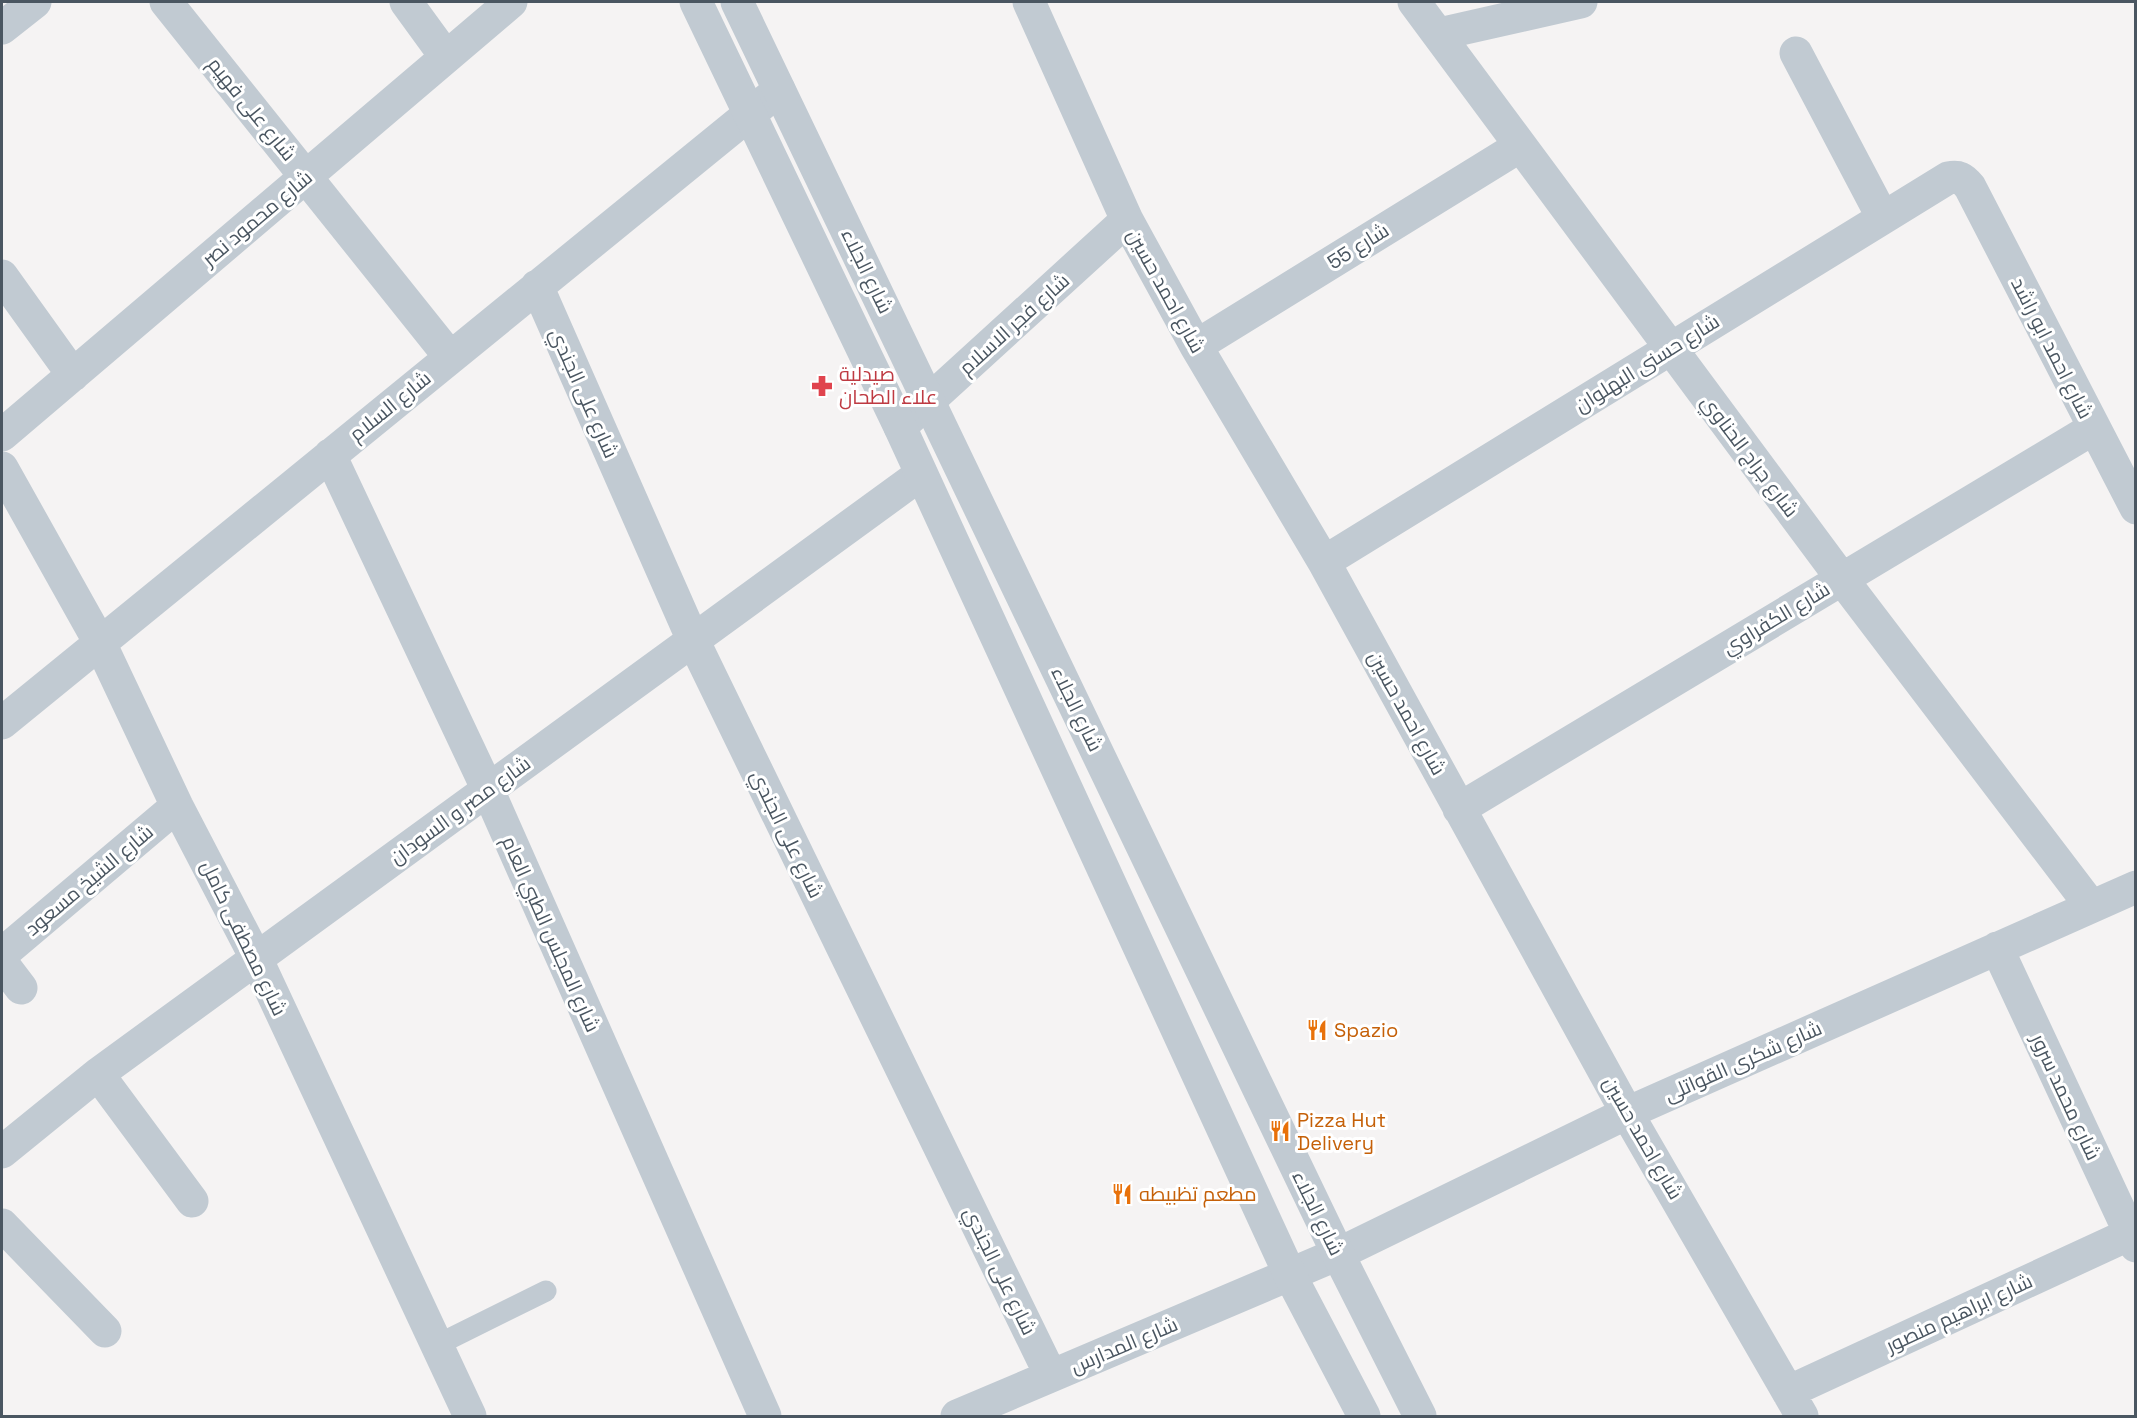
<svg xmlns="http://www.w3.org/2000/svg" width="2137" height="1418" viewBox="0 0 2137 1418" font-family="'Space Grotesk',Cairo,sans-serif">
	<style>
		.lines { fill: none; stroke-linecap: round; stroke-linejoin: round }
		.service { stroke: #c1cad2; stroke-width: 21 }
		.minor { stroke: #c1cad2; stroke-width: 33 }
		.tertiary { stroke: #c1cad2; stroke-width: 33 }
		.labels { text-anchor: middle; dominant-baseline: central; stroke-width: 6; stroke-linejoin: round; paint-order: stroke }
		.street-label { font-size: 20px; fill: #4a5661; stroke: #fff }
		.health-label { font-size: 20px; fill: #be3a42; stroke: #fff; text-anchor: start }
		.food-label { font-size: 20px; fill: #c56008; stroke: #fff; text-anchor: start }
	</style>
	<rect width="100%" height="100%" fill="#f5f3f3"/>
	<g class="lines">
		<!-- service -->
		<path class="service" d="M437,1345L546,1291"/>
		<!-- minor -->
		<path class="minor" d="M166,2L450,357
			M406,2L446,57
			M1029,2L1127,220L1196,346L1324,562L1627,1113L1802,1416
			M1414,2L1842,579L2091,906
			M2,28L35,2
			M1439,34L1581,2
			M1796,53L1883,218
			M2,276L73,375
			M537,286L693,640L1051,1376
			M1196,346L1520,146
			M900,427L1127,220
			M2,435L511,2
			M330,455L488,790L765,1416
			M2,468L100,643L177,806L256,958L470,1416
			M1324,562L1948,178C1959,176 1963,178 1970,187L2136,508
			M2,723L779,90
			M1459,809L2094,428
			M1997,948L2136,1246
			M2,954L177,806
			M2,963L21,988
			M98,1074L192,1201
			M2,1152L98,1074L921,474
			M2,1225L105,1331
			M1788,1392L2130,1234
			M957,1416L1338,1254L1627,1113L2136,887"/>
		<!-- tertiary -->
		<path class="tertiary" d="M696,2L900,427L1290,1275L1364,1416
			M737,2L1338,1254L1420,1416"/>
	</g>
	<!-- icons -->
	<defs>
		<symbol id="pharmacy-bare" viewBox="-9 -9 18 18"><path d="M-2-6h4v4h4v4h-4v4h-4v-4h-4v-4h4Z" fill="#e0444e" stroke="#fff" stroke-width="2.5" paint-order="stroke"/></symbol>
		<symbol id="restaurant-bare" viewBox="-9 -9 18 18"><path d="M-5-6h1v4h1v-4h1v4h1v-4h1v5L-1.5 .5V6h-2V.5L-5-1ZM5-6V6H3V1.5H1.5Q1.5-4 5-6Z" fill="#e8710a" stroke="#fff" stroke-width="2.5" paint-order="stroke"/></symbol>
	</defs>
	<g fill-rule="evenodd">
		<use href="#pharmacy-bare" x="807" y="371" width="30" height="30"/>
		<use href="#restaurant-bare" x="1302" y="1015" width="30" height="30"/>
		<use href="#restaurant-bare" x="1265" y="1116" width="30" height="30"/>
		<use href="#restaurant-bare" x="1107" y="1179" width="30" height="30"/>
	</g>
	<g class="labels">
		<!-- street labels -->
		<g class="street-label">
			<text transform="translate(252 109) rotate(51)">شارع على فهيم</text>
			<text transform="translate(257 218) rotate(-40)">شارع محمود نصر</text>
			<text transform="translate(1358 246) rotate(-32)">شارع 55</text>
			<text transform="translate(867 271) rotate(64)">شارع الجلاء</text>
			<text transform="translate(1166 291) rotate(61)">شارع احمد حسين</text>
			<text transform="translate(1014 324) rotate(-42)">شارع فجر الاسلام</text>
			<text transform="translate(2052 348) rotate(63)">شارع احمد ابو راشد</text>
			<text transform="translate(1647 363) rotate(-32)">شارع حسنى البهلوان</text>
			<text transform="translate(584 393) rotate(66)">شارع على الجندي</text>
			<text transform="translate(390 406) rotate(-39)">شارع السلام</text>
			<text transform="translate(1750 456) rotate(53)">شارع جراج الحناوي</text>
			<text transform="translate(1776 618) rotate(-31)">شارع الكفراوي</text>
			<text transform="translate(1077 709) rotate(64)">شارع الجلاء</text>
			<text transform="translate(1407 713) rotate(61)">شارع احمد حسين</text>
			<text transform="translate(460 810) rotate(-36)">شارع مصر و السودان</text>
			<text transform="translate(787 834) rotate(64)">شارع على الجندي</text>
			<text transform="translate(89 880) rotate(-40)">شارع الشيخ مسعود</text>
			<text transform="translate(551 934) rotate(66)">شارع المجلس الطبي العام</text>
			<text transform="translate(244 938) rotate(64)">شارع مصطفى كامل</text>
			<text transform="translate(1743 1061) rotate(-24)">شارع شكرى القواتلى</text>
			<text transform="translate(2066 1097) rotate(65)">شارع محمد سرور</text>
			<text transform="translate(1643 1138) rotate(60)">شارع احمد حسين</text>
			<text transform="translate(1318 1213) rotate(64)">شارع الجلاء</text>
			<text transform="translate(1000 1271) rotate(64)">شارع على الجندي</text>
			<text transform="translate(1959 1313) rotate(-25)">شارع ابراهيم منصور</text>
			<text transform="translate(1124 1345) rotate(-23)">شارع المدارس</text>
		</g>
		<!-- health labels -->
		<g class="health-label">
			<text x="839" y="374">صيدلية<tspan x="839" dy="23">علاء الطحان</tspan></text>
		</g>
		<!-- food labels -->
		<g class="food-label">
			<text x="1334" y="1030">Spazio</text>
			<text x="1297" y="1120">Pizza Hut<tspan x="1297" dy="23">Delivery</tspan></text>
			<text x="1139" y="1194">مطعم تظبيطه</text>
		</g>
	</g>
	<!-- border -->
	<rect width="2137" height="1418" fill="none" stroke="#4a5661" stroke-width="6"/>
</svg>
